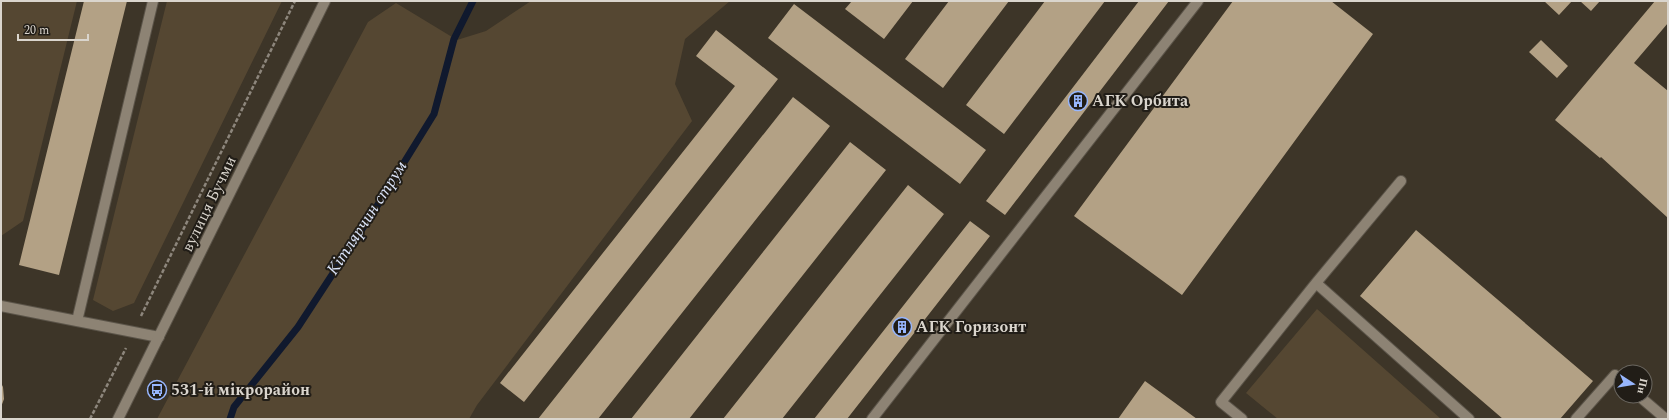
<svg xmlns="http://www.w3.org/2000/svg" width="1669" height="420" viewBox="0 0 1669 420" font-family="Spectral,serif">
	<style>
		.green { fill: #554732 }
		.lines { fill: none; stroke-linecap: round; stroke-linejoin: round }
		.stream { stroke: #10192e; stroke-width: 7 }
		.building { fill: #b3a185 }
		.service-casing { stroke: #5b5449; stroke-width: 12 }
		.minor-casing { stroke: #5b5449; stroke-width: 12 }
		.tertiary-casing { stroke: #5b5449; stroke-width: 12 }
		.path { stroke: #8d867c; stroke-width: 2.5; stroke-dasharray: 4 2; stroke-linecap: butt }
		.service { stroke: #8d8374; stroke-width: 10 }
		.minor { stroke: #8d8374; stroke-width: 10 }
		.tertiary { stroke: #8d8374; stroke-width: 10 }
		.labels { text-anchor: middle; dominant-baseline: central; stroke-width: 4; stroke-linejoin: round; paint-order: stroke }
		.poi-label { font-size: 16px; font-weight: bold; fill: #dad5cd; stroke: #211d17; text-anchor: start }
		.street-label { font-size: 16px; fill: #dad5cd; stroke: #211d17 }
		.water-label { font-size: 17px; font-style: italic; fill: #dbe4f9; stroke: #211d17 }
	</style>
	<rect width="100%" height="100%" fill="#3d3528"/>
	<!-- green -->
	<path class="green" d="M1,1H77L23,221L1,236Z
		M167,1H282L134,303L113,311L93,300Z
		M531,1H730L685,39L675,84L692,121L477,405L469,419H157L368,22L396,3L457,40L486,31Z
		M1317,309L1441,419H1278L1246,393Z"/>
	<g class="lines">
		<!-- stream -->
		<path class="stream" d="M230,419L234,407L298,327L379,203L434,114L454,39L473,1"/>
	</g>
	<!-- building -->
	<path class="building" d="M84,1H127L59,275L19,265Z
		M852,1H913L884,39L845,9Z
		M949,1H1009L943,88L905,59Z
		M1045,1H1105L1004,134L966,105Z
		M1139,1H1169L1005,215L986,201Z
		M1233,1H1331L1373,34L1182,295L1074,216Z
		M1544,1H1572L1559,15Z
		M1580,1H1600L1591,11Z
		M1655,1H1668V23L1634,63L1668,91V218L1601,157L1600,158L1555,120Z
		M794,4L986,150L960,184L768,38Z
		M716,30L778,79L524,402L500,383L735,86L696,56Z
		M1541,40L1568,66L1557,78L1529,52Z
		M793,97L830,126L598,419H538Z
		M850,142L886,170L689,419H631Z
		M908,185L944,214L782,419H723Z
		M970,221L990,236L847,419H814Z
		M1416,230L1593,381L1560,419H1503L1360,296Z
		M1145,381L1197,419H1118Z
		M1,383L3,387L4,399L1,407Z"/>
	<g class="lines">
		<defs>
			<path id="service" d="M153,1L77,321L159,337
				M1316,283L1469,419
				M1,306L77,321
				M1639,396L1666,419
				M1242,419L1221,402L1316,283L1401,181
				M1576,419L1615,375L1621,380"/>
			<path id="minor" d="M872,419L1198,1"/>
			<path id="tertiary" d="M118,419L325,1"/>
		</defs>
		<!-- service casing -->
		<use href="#service" class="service-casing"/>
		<!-- minor casing -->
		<use href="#minor" class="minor-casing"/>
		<!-- tertiary casing -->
		<use href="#tertiary" class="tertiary-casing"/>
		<!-- path -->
		<path class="path" d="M141,316L295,1
			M90,419L126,348"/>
		<!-- service -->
		<use href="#service" class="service"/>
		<!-- minor -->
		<use href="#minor" class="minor"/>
		<!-- tertiary -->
		<use href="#tertiary" class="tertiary"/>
	</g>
	<!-- icons -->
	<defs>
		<symbol id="building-ring" viewBox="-11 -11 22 22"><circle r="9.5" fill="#211d17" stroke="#97b6fd" stroke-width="1.5"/><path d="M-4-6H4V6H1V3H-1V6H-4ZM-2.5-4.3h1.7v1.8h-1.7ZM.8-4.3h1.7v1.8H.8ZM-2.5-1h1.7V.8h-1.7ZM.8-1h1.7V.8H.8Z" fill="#97b6fd"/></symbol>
		<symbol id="bus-ring" viewBox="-11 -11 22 22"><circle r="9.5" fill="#211d17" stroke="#97b6fd" stroke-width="1.5"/><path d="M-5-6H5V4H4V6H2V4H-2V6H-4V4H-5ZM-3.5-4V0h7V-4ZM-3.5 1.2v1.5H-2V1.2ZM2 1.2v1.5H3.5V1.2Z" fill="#97b6fd"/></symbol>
	</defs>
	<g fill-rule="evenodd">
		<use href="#building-ring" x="1067" y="90" width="22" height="22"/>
		<use href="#building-ring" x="891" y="316" width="22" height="22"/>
		<use href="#bus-ring" x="146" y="379" width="22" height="22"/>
	</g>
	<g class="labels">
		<!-- poi labels -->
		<g class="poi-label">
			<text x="1092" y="101">АГК Орбита</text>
			<text x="916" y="327">АГК Горизонт</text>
			<text x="171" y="390">531-й мікрорайон</text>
		</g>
		<!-- street labels -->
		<g class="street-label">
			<text transform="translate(209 204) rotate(-64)">вулиця Бучми</text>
		</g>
		<!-- water labels -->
		<g class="water-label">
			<text transform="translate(367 218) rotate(-57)">Кітлярчин струм</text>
		</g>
	</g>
	<!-- border -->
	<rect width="1669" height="420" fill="none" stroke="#dad5cd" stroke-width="4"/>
	<!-- north arrow -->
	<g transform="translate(1633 384) rotate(102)"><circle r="19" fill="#211d17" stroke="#6b6760"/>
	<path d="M0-3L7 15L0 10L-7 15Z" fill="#97b6fd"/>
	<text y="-6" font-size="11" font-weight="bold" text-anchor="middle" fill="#dad5cd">Пн</text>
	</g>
	<!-- scale -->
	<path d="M18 34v6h70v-6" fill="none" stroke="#dad5cd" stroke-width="2"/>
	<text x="24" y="34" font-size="12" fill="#dad5cd" stroke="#211d17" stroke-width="3" paint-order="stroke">20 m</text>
</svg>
